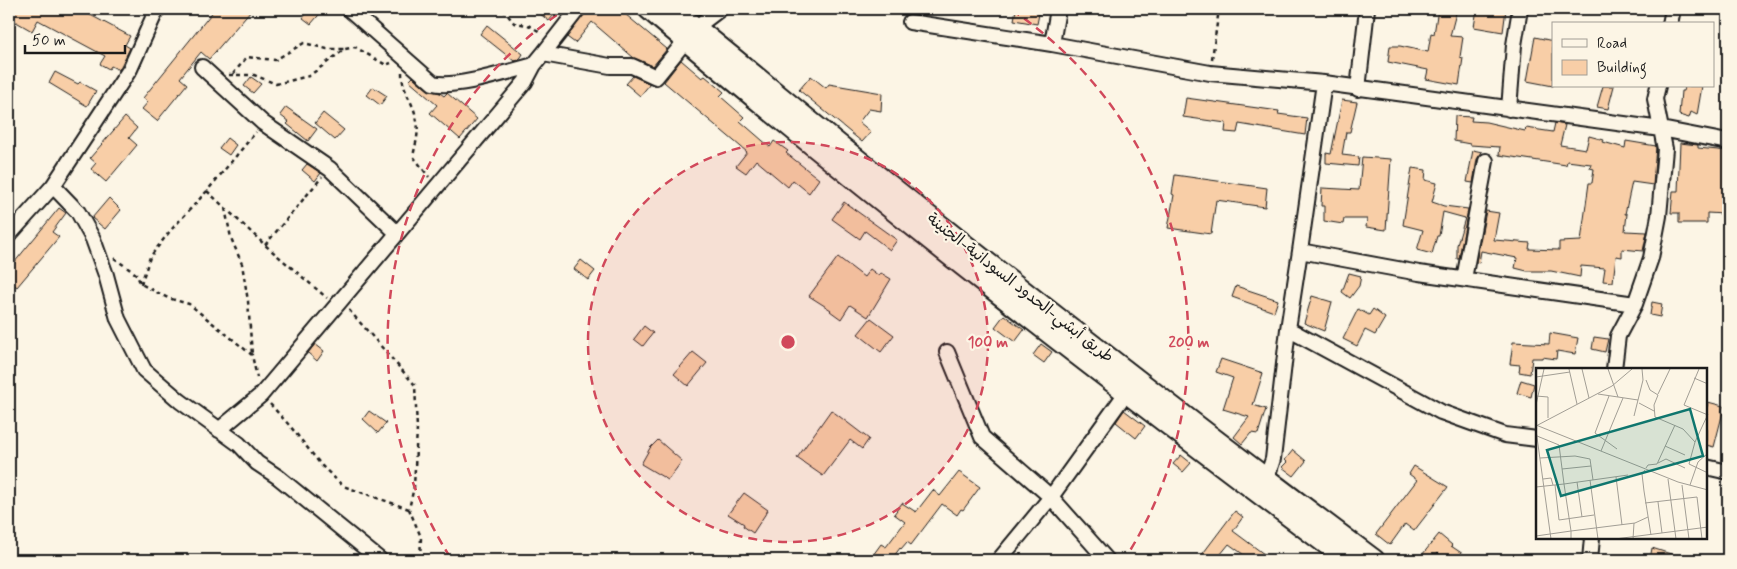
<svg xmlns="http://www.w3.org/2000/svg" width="1737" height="569" viewBox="0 0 1737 569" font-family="Mynerve,'Playpen Sans Arabic',sans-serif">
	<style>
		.building { fill: #f8cea7; stroke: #1c1c1c }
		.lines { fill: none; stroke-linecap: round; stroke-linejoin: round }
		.minor-casing { stroke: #1c1c1c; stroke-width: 18 }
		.highway-casing { stroke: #1c1c1c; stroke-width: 24 }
		.path { stroke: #1c1c1c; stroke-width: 2.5; stroke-dasharray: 4 4; stroke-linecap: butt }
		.minor { stroke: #fcf5e5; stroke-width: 14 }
		.highway { stroke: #fcf5e5; stroke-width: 20 }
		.ring { fill: none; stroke: #d1495b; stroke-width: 2.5; stroke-dasharray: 9 6 }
		.labels { text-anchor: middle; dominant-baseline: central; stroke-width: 4.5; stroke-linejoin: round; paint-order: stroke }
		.street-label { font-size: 16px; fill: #1c1c1c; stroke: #fcf5e5 }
		.inset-road { fill: none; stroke: #a29e95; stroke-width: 1 }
		.view { fill: #0f766e; fill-opacity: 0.15; stroke: #0f766e; stroke-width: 2.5 }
		.inset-edge { fill: none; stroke: #1c1c1c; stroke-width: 2.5 }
		.centre { fill: #d1495b; stroke: #fcf5e5; stroke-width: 2.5 }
		.ring-label { font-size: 15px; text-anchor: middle; font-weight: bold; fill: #d1495b; stroke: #fcf5e5; stroke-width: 4.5; stroke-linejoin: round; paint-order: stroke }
	</style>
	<rect width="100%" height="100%" fill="#fcf5e5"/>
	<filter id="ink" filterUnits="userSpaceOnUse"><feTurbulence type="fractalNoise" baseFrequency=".02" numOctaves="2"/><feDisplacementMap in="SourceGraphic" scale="10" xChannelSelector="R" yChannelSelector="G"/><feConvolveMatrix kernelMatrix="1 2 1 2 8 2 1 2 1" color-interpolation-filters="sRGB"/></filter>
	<g filter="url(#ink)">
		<!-- building -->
		<path class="building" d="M17,9H79L130,36L125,45L130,48L119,70L111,66L109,69L100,64L105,56L38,20L32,31L11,19Z
			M215,9H252L209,59L201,52L180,78L187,84L157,121L142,109L148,102L143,98Z
			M310,9H324L311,24L303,18Z
			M534,9H559L549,21Z
			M588,9H619L667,49L653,66L634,58L592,22L575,43L567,37Z
			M1016,9H1040L1037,24L1014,20Z
			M1438,9H1457L1450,36L1463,37L1460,57L1463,58L1459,85L1426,79L1428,70L1388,62L1390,46H1400L1428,52L1431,33L1434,34Z
			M1477,9H1506L1503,32L1474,27Z
			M487,25L523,54L519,60L514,61L480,34Z
			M1535,37L1553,41V86L1527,81Z
			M681,60L702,78L705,76L724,92L720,96L744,117L740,121L770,147L774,141L788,151L786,153L819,179L809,193L793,180L788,187L756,160L746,173L736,166L747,152L664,82Z
			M55,72L78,84L80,82L96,91L87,106L49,83Z
			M633,76L650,84L640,96L626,84Z
			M811,76L826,88L829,84L882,93L881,111L869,109L859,122L871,132L862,142L799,90Z
			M251,77L261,84L253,93L244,86Z
			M413,77L428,90L440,93L444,96L447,93L477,119L460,139L430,113L437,105L409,81Z
			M1603,86H1614L1608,109L1597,107Z
			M1685,86H1702L1697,115L1691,112L1689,118L1679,115L1681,91H1684Z
			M373,87L387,96L380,105L367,95Z
			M1186,98L1279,111L1278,114L1307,118L1305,135L1239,124L1237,133L1225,132L1226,123L1183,117Z
			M1342,100L1357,102L1350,132H1346L1342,155L1359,157L1358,166L1326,163V153L1331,154Z
			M286,107L317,129L308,141L287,124L289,122L280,115Z
			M323,113L344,130L335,140L315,123Z
			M1455,116L1472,117L1471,121L1486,122L1525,131L1526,128L1553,132L1555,123L1565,125L1560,145L1586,149L1589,136L1604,140L1603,142L1625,148L1626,141L1656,146L1653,185L1632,182L1625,214H1627L1625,231L1647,232L1643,251L1622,249V257L1616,256L1613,282L1603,281L1605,268L1581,266L1580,277L1551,271H1527L1515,268L1517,258L1481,251L1479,263L1476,262L1486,211L1499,213L1494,240L1530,243L1529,249L1559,250V242L1581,241L1589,183H1592L1594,169L1590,168L1591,164L1567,161L1566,165L1499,155L1500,147L1470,145V144L1454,141Z
			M125,117L137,128L129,138L137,145L106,182L91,169L96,163L90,158Z
			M227,138L236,145L229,155L219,148Z
			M1680,143L1698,145V148L1728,151L1725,214L1707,213V223H1679V213H1671L1673,191H1678Z
			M1473,150L1482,152L1477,159L1473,183L1467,182Z
			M1362,157L1391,159L1386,230L1366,227L1367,219H1344L1343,224L1324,221V206H1321L1322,188L1359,190Z
			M307,164L321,173L315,181L302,170Z
			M1412,168L1426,170L1425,180L1437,183L1432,202L1444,206L1468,209L1459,259H1457V245L1465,218L1443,212L1439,236H1437L1432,254L1417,250L1423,230L1403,225Z
			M1175,175L1267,188L1265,207L1216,200L1211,234L1168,228L1174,195L1172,194Z
			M109,198L121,210L105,229L92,218Z
			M844,202L897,240L890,250L865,231L860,239L832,219Z
			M59,208L66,213L52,232L59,237L17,287L9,281V269Z
			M838,257L864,277L870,269L879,276L881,273L891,279L868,317L850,305L841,319L830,311L831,310L809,296Z
			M581,260L595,271L588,280L574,269Z
			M1349,273L1361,276L1359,286L1350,298L1342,292Z
			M1236,286L1278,300L1274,312L1232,297Z
			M1312,296L1332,302L1324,331L1304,323Z
			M1652,302L1662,304L1660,317L1650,315Z
			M1358,309L1369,315L1373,309L1385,318L1375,335L1365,330L1357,346L1343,339Z
			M1004,315L1024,330L1015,342L995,327Z
			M871,318L894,335L881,352L858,334Z
			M644,326L653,333L643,346L634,339Z
			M1550,333L1578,338L1575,354L1557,351L1556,359L1542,357V358H1532L1530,374L1519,372L1520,365L1510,364L1513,342L1549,344Z
			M1594,337L1608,339L1605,352L1592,349Z
			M315,344L324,351L317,361L308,353Z
			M1041,344L1052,352L1044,363L1033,355Z
			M693,352L707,363L688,386L674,374Z
			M1221,359L1263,373L1253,405L1266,409L1258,434L1251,433L1242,444L1234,437L1249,417L1223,409L1233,378L1216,372Z
			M1521,380L1534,384L1531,397L1517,393Z
			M1708,402L1723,406L1722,412H1723L1714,447L1706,445V412Z
			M831,410L869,439L862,449L850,440L823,476L797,458Z
			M1124,410L1145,426L1136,438L1116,422Z
			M369,411L386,423L378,433L363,419Z
			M658,440L682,461L668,480L641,464L650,448Z
			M1293,450L1306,461L1294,476L1282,467L1287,462L1285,460Z
			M1181,455L1191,463L1183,472L1173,464Z
			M1414,466L1448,487L1414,531L1405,524L1390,545L1376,534L1417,480L1409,474Z
			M959,472L980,487L963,510L961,509L957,515L942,504L911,545L907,542L901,549L900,548L891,560H881L873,555L881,544L886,547L905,522L894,514L902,503L916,512L933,490L940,496Z
			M744,493L768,510L753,533L743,526L744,524L728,514Z
			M1235,511L1243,517L1233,531L1272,560H1251L1229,544L1216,560H1198Z
			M1439,534L1452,545L1451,546L1472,560H1446L1438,553L1432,560H1418Z
			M1652,548L1683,558V560H1650Z"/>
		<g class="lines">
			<defs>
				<path id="minor" d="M349,9L433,83C455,89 510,71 534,65
					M910,22L1052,44L1210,73L1324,83L1661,129L1655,99L1658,86
					M1670,24L1673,9
					M695,28L720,9
					M1052,44L1058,9
					M543,54L578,9
					M202,67L263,123L330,169L397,233
					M1324,83L1300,251L1419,273L1635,304
					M1358,89L1367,9
					M1509,109L1514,45L1520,9
					M53,186L78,212L93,239L106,275L118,319L144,370L180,401L239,444L257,463L278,477L380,560
					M9,235L53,186L130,69L157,9
					M1300,251L1288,329L1441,412L1505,435L1537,439
					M1464,279L1486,161
					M947,352L982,437L1051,497L1107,560
					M1614,369L1618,336L1635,304L1651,258L1659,216L1665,149L1661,129L1728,142
					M219,430L261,395L525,82L534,65L543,54L610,66H632L656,77L686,40
					M1706,467L1728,472
					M1264,486L1273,459L1288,329
					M999,560L1051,497L1131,386
					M1590,560L1592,538"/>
				<path id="highway" d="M649,9C875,201 1110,382 1348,560
					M672,9C728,53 783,100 839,145C1015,286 1193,425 1374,560"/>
			</defs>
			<!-- minor casing -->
			<use href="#minor" class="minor-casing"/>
			<!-- highway casing -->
			<use href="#highway" class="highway-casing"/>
			<!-- path -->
			<path class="path" d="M503,9L514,23L528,25L542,33
				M1212,59L1219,9
				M402,72C402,92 412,99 416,117C420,130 416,143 413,156L429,177
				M233,74L247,57L275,60L304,43L327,49H344
				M229,75H254L276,84L309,76L345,49L355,47L386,65L391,63
				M207,191L265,245L327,298
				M225,208L231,238L242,264L248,301L252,355
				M265,245L322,177
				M114,258L136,274L141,284L168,298L189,304L252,355L257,378
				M141,284L150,257L170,231L207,191L256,132
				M349,310L415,385L417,429L414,487L409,509L421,537L420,560
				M270,404L290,426L322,466L343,486L409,509"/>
			<!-- minor -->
			<use href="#minor" class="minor"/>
			<!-- highway -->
			<use href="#highway" class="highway"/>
		</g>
	</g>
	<!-- distance rings -->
	<circle cx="788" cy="342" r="200" fill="#d1495b" fill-opacity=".12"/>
	<g class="ring">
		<circle cx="788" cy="342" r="200"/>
		<path d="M450 557A401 401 0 0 1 564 10M1012 10A401 401 0 0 1 1126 557"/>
	</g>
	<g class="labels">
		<!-- street labels -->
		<g class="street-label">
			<text transform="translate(1020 288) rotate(38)">طريق أبشي-الحدود السودانية-الجنينة</text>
		</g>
	</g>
	<!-- overview -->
	<g transform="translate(1536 368)">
		<rect width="171" height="171" fill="#fcf5e5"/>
		<path class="inset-road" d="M33,1L41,36M46,1L53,30M72,1L82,29M163,1L148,37L172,47M0,9L34,4M158,10L172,16M110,12L114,22L122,27L118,37L119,49L147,61L159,74M62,26L102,32M122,26L134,1M0,28L12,29V50M73,28L59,65L81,81M103,35L118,43M0,37L8,1M172,46L159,74L153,96L172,105M98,48L107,12L106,1M0,57L142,114L172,122M0,58L76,18L96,1M0,62L15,171M129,78L149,87M65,83L87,30M4,90L39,88L54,91L55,98M122,95L130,91L149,100M110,100L112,97L121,96L139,57M26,101L55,98L57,112M109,102L106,106L108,123L115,167M92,107L28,116L35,163L99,155L112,149M80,109L86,157M7,111L15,110L17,117M132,111L140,171M54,112L62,171M41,114L46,149M19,117L23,152L58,147M146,117L153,171M154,117L162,94L172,85M0,119L28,116L23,77L1,68M122,134L126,165M109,135L161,129L166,171M0,168L35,163V171M79,171L172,159M97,171L98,155"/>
		<path class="view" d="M154,41L167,88L25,128L11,82Z"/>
		<rect width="171" height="171" class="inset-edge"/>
	</g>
	<circle cx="788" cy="342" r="8" class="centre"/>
	<g class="ring-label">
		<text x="988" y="347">100 m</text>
		<text x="1189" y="347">200 m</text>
	</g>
	<!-- margin -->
	<rect width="1737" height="569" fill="none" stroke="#fcf5e5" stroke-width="30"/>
	<rect x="15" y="15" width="1707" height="539" fill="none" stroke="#1c1c1c" stroke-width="2" filter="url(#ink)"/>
	<!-- legend -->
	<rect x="1552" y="22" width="162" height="65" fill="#fcf5e5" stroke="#a29e95"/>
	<rect x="1562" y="39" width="25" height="8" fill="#fcf5e5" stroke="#a29e95"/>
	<text x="1597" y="48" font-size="15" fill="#1c1c1c">Road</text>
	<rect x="1562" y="60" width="25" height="15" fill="#f8cea7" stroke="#a29e95"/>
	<text x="1597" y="72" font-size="15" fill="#1c1c1c">Building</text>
	<!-- scale -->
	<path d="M25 45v8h100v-8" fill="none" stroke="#1c1c1c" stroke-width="2.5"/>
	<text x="32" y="45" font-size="15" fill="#1c1c1c" stroke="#fcf5e5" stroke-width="4" paint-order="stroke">50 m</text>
</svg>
